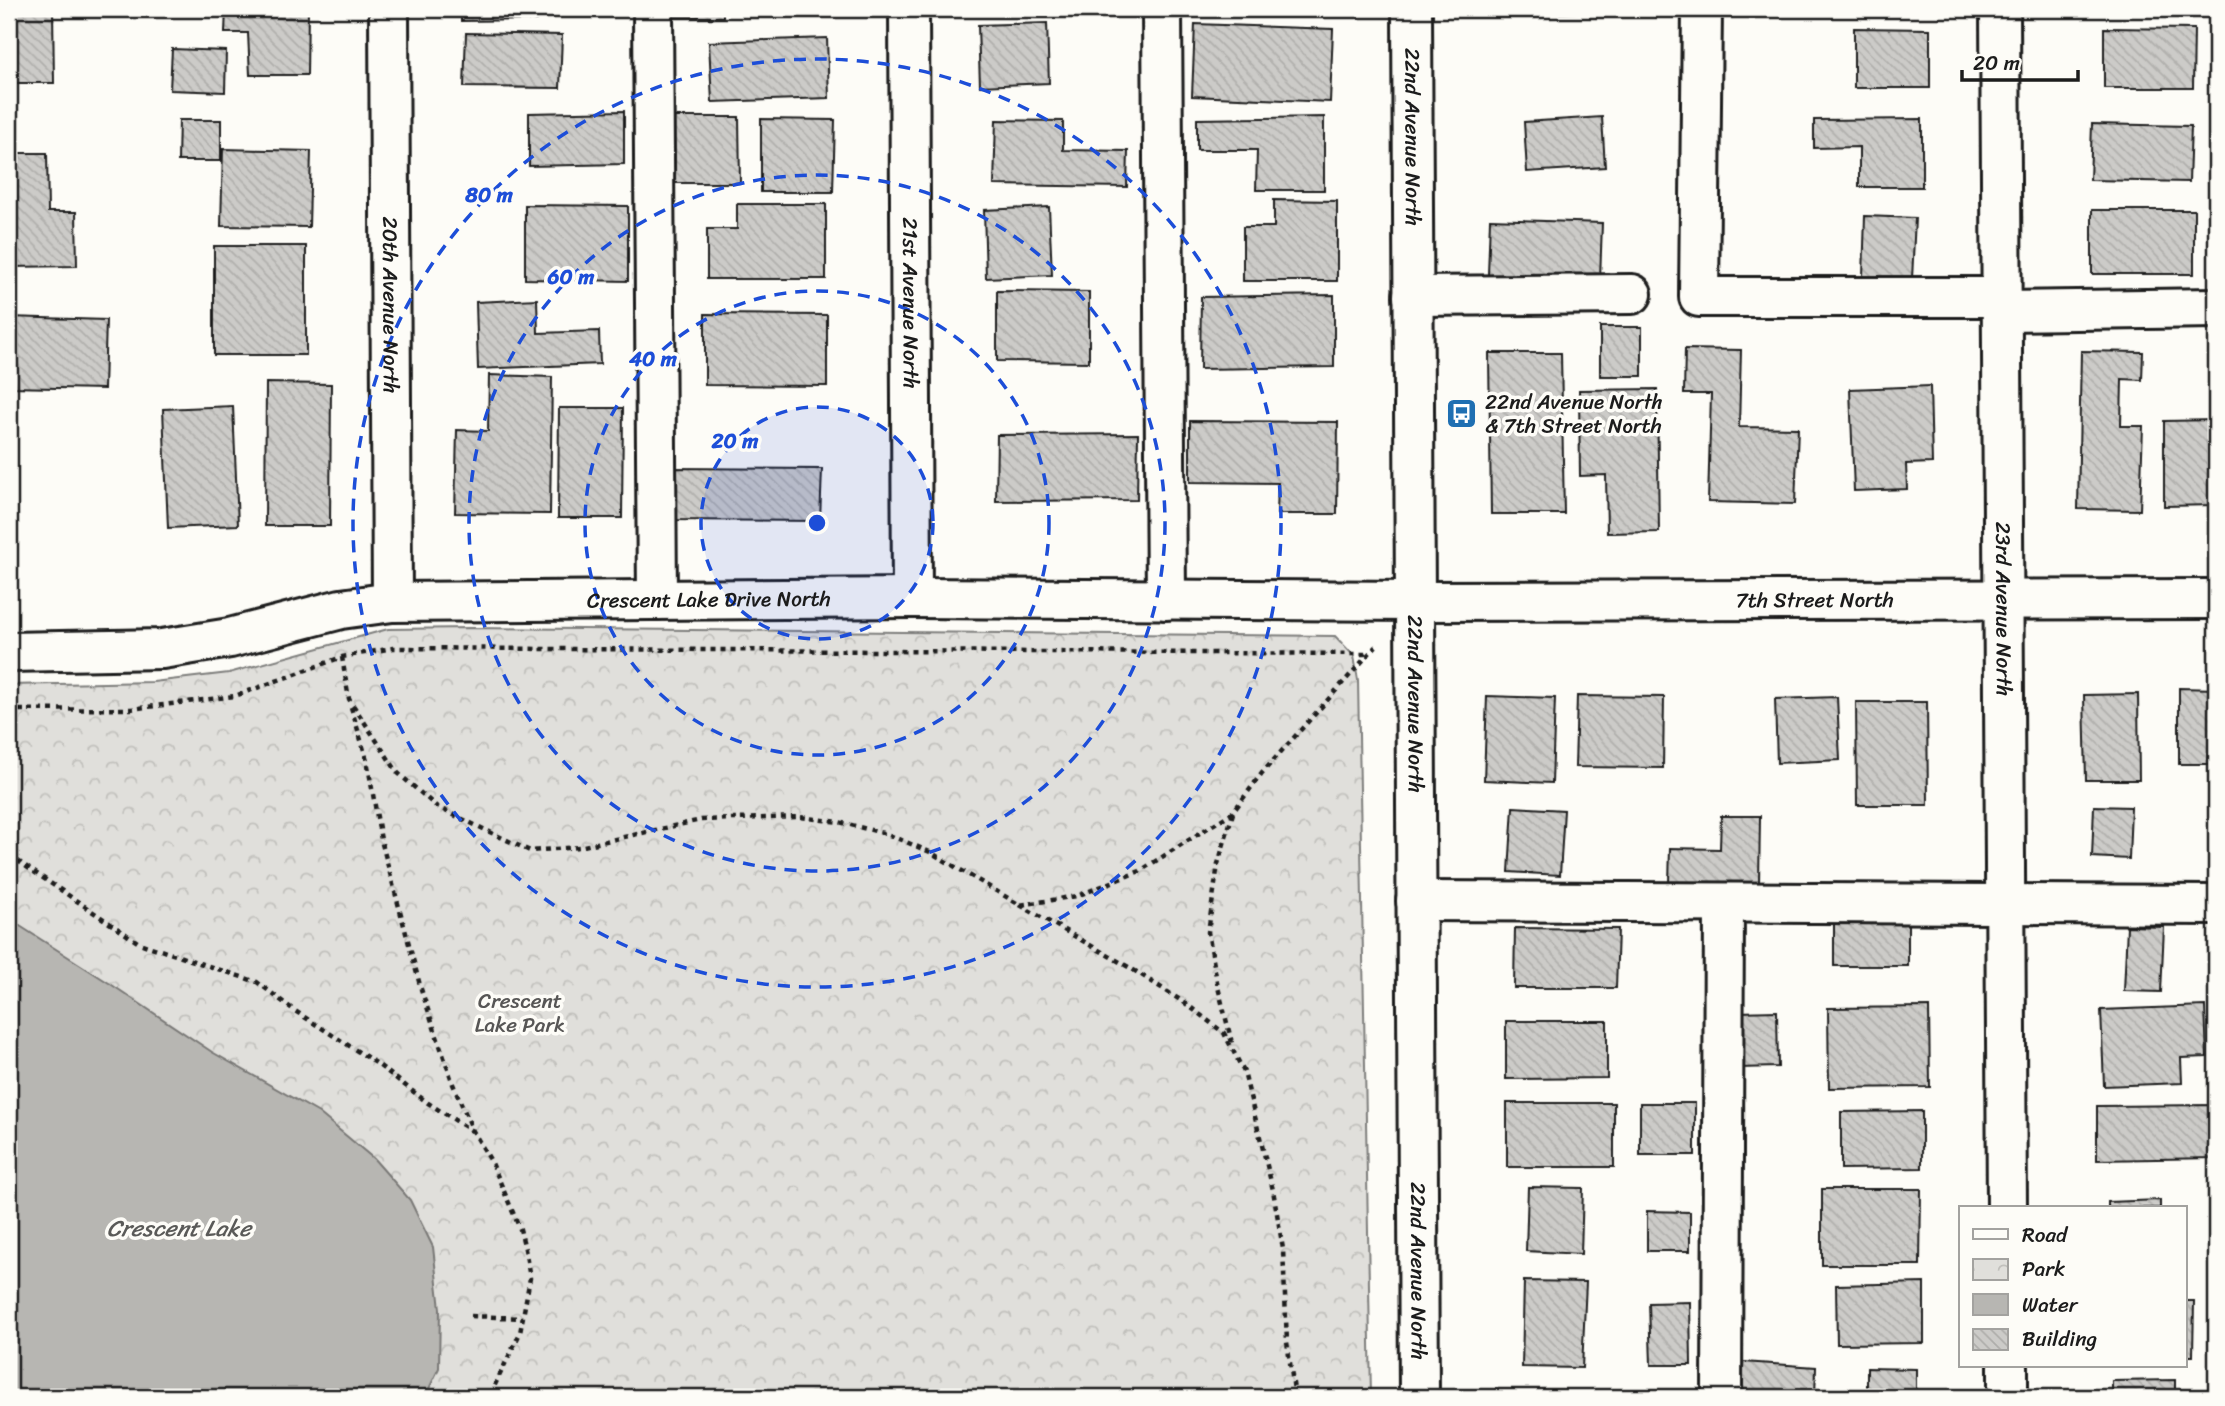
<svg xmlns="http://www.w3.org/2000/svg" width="2225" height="1406" viewBox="0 0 2225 1406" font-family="Sriracha,sans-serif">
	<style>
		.park { fill: url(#park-crowns); stroke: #7e7e7c; stroke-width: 2 }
		.water { fill: #b7b6b2; stroke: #797876; stroke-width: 2 }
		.building { fill: url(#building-back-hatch); stroke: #1c1c1c; stroke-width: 2 }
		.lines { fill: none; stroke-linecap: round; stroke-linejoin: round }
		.minor-casing { stroke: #1c1c1c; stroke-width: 44 }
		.major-casing { stroke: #1c1c1c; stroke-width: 44 }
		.path { stroke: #1c1c1c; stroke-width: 4.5; stroke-dasharray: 5 5; stroke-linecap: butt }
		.minor { stroke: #fdfcf7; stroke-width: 38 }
		.major { stroke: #fdfcf7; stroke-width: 38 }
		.ring { fill: none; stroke: #1d4ed8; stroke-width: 3.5; stroke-dasharray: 12 9 }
		.labels { text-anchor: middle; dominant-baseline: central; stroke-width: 7; stroke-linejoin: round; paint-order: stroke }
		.street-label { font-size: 21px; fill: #1c1c1c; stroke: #fdfcf7 }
		.poi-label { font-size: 21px; fill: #1c1c1c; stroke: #fdfcf7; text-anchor: start }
		.park-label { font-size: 21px; fill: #575655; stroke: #fdfcf7 }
		.water-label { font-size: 23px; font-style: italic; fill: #5a5a58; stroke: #fdfcf7 }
		.centre { fill: #1d4ed8; stroke: #fdfcf7; stroke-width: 3.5 }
		.ring-label { font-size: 21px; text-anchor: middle; font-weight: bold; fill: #1d4ed8; stroke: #fdfcf7; stroke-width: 7; stroke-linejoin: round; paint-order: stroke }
	</style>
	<defs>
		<pattern id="park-crowns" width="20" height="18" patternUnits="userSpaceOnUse" patternTransform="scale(1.75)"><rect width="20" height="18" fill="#e0dfdb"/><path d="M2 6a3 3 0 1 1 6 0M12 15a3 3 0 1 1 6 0" fill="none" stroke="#c0bfbb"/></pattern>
		<pattern id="building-back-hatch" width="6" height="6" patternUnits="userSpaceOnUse" patternTransform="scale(1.75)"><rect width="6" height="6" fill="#cccbc8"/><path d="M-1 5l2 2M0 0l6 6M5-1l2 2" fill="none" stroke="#afaeab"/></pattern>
	</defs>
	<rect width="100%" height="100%" fill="#fdfcf7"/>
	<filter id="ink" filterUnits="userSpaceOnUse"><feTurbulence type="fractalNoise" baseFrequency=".0143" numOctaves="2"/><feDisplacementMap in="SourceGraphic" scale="14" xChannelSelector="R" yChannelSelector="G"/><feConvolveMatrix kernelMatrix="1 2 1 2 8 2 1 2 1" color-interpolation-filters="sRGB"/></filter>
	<g filter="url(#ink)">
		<!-- park -->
		<path class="park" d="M471,628L1335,636L1354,656L1358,680L1371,1397H9V685L153,682L229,673L388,629Z"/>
		<!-- water -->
		<path class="water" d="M9,919L109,983L212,1052L319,1113L374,1159L410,1200L433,1247L440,1309L439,1368L425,1397H9Z"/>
		<!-- building -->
		<path class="building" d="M9,9H53L54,83H10Z
			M226,9H308L307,75H250L248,33H225Z
			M461,9H536V20L461,21Z
			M576,9H624V13H576Z
			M665,9H723V17H665Z
			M1196,9H1330V15L1196,13Z
			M1492,9H1605V11L1492,15Z
			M1047,23L1049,83L980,86L978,25Z
			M1195,24L1333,29L1330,102L1192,96Z
			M2211,25H2216V95H2212Z
			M1854,28L1930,29V88H1854Z
			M2104,28L2194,29L2193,88H2104Z
			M466,33L562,35L560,88L464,87Z
			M827,38L829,98L712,102L709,42Z
			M172,49L226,51L225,92L170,90Z
			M624,111V164L529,166V113Z
			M666,117H739L740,183H667Z
			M1324,117V190H1256L1257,150H1197V119Z
			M1602,117L1605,167L1527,172L1524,122Z
			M761,119L835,120L833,192H761Z
			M1922,119V187H1859V147L1814,148V120Z
			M179,120H221V161H178Z
			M996,120L1063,121V150L1128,151L1127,187L994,185Z
			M2092,124L2191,126L2189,182L2090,180Z
			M223,149L311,151L309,227L221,226Z
			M9,153H47L48,212H76L77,266L9,267Z
			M1274,200L1337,201V281H1243V227H1274Z
			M737,204H826V279H707V229H737Z
			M525,205L628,206V281L525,279Z
			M1049,207L1052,275L986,278L984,210Z
			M2092,210H2194V274H2092Z
			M1865,216L1915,218L1912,279L1863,277Z
			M1490,219L1602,223L1600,279L1488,275Z
			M214,246H306V355H214Z
			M997,291L1089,292V362L997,361Z
			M1334,295V367L1200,369L1201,297Z
			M537,299L538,333L599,331L600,364L478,369L476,302Z
			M705,314L827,315V386L705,385Z
			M9,317L106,320L104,389L9,387Z
			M1600,327H1642V376H1600Z
			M1685,349L1741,350L1739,427L1798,428L1795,504L1708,502L1711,394H1684Z
			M2081,351L2143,352L2142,380L2122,379L2121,426H2143L2140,510L2078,509Z
			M1489,353H1561L1564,514H1491Z
			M489,375L552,377L550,514L455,513L457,430L488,431Z
			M266,383L331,384L330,526H265Z
			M1930,386L1932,463L1906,464L1907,489L1854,491L1850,389Z
			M1657,389L1659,532L1607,533L1606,475L1580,476L1579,390Z
			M233,406L238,525L168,528L163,409Z
			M559,408H623L622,518H558Z
			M2216,420V505L2164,506V421Z
			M1190,421L1338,422L1337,514H1277L1278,483L1190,482Z
			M1138,434L1137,500L996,501L997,435Z
			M670,468L822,469L820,521L668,520Z
			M2179,688L2216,689V764H2179Z
			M2138,694L2139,780H2086L2084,695Z
			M1487,696L1555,698L1552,783L1484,780Z
			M1577,696L1664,697L1663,768L1575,767Z
			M1837,697L1840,760L1777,763L1775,699Z
			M1856,702H1927L1928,805H1857Z
			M2094,806L2131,807L2129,859L2092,857Z
			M1513,807L1564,810L1560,875L1509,872Z
			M1721,816H1760L1759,884L1669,883L1670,848L1720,849Z
			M1834,912H1908V966H1834Z
			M2127,926L2164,927L2161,992L2124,991Z
			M1515,928L1618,929L1616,988H1514Z
			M2205,1006L2207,1057L2181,1058L2182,1083L2104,1086L2101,1010Z
			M1929,1007L1930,1087L1829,1088L1828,1008Z
			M1777,1011L1778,1067L1738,1068L1737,1012Z
			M1506,1021H1607V1078L1506,1079Z
			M1507,1103H1614V1167H1507Z
			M1640,1103H1695V1155H1640Z
			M2216,1105V1158L2097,1160V1106Z
			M1922,1111V1168L1841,1169V1112Z
			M1528,1187L1583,1188L1581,1254L1526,1251Z
			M1822,1189H1921L1920,1265H1822Z
			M2160,1200V1208H2108V1202Z
			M1647,1211L1690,1212V1251H1647Z
			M1524,1281L1586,1282L1582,1368L1522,1367Z
			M1924,1283V1343L1837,1344L1836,1285Z
			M2185,1301H2194L2193,1356H2185Z
			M1690,1302L1691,1365H1651L1649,1303Z
			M1743,1362L1816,1367L1815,1397H1741Z
			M1867,1368L1916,1369V1397H1867Z
			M2175,1380V1397H2112V1381Z"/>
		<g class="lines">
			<defs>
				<g id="minor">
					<path id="s1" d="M389,9L392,602"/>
					<path d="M653,9L657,600"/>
					<path id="s2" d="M909,9L912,598"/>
					<path d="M1162,9L1166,600"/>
					<path d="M1702,9L1699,297H2002"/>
					<path id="s3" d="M2000,9L2007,1208"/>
					<path d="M1413,296L1632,294"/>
					<path d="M2002,311L2216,308"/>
					<path id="s4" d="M9,652L162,649L230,638L341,609L392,602L912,598L1415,601L2216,599"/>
					<path d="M1416,901L2216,905"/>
					<path d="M2008,1366V1397"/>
					<path d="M1722,1397L1724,903"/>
				</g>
				<g id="major">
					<path id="s5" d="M1412,9L1419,1397"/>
				</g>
			</defs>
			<!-- minor casing -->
			<use href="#minor" class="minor-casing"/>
			<!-- major casing -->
			<use href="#major" class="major-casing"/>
			<!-- path -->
			<path class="path" d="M342,657L349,699L398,773L437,807L530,851L579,847L701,820L800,817L839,822L887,834L930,852L1020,905L1077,896L1140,871L1233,812L1262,773L1376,646
				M351,707L367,760L381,840L421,989L453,1084L473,1131L492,1163L520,1229L525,1249L530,1278L520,1333L489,1397
				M9,710L131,709L235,696L342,657L393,648L1369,654
				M1233,813L1218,864L1208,932L1218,987L1233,1047
				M9,855L139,943L257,982L295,1011L376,1063L428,1103L472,1131
				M1020,905L1132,969L1185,1003L1224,1033L1244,1072L1273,1190L1283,1249L1287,1342L1295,1397
				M471,1316L523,1318"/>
			<!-- minor -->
			<use href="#minor" class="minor"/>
			<!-- major -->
			<use href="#major" class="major"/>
		</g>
	</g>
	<!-- distance rings -->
	<circle cx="817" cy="523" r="116" fill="#1d4ed8" fill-opacity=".12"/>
	<g class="ring">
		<circle cx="817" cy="523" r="116"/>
		<circle cx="817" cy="523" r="232"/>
		<circle cx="817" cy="523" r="348"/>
		<circle cx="817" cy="523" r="464"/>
	</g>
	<!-- icons -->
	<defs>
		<symbol id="bus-square" viewBox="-11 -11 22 22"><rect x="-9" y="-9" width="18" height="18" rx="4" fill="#1f6fb2" stroke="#fdfcf7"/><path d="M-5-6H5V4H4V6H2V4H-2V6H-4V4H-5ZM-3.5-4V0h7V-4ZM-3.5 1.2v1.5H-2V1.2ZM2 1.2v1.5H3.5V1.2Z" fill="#fff"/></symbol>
	</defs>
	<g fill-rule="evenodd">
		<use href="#bus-square" x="1444" y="396" width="35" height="35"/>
	</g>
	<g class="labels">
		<!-- street labels -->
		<g class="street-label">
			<text stroke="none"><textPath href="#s5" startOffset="128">22nd Avenue North</textPath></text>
			<text stroke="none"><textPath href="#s2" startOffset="294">21st Avenue North</textPath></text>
			<text stroke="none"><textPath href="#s1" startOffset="296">20th Avenue North</textPath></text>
			<text stroke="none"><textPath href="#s4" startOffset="705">Crescent Lake Drive North</textPath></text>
			<text stroke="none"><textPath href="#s4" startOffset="1811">7th Street North</textPath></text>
			<text stroke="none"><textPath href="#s3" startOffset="600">23rd Avenue North</textPath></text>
			<text stroke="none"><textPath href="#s5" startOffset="695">22nd Avenue North</textPath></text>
			<text stroke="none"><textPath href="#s5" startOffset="1262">22nd Avenue North</textPath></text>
		</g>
		<!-- poi labels -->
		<g class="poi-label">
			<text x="1485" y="402">22nd Avenue North<tspan x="1485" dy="24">&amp; 7th Street North</tspan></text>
		</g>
		<!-- park labels -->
		<g class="park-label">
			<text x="520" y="1001">Crescent<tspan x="520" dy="24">Lake Park</tspan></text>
		</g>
		<!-- water labels -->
		<g class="water-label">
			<text x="179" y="1228">Crescent Lake</text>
		</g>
	</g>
	<circle cx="817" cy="523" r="10" class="centre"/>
	<g class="ring-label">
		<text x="489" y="202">80 m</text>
		<text x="571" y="284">60 m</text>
		<text x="653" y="366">40 m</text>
		<text x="735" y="448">20 m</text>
	</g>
	<!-- margin -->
	<rect width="2225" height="1406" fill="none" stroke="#fdfcf7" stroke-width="35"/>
	<rect x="18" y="18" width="2190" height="1371" fill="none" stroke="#1c1c1c" stroke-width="2.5" filter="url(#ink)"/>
	<!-- legend -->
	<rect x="1959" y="1206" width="228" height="161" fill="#fdfcf7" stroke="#a3a29f" stroke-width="2"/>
	<rect x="1973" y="1229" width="35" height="10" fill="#fdfcf7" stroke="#a3a29f" stroke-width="2"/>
	<text x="2022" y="1242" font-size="21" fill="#1c1c1c">Road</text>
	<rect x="1973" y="1259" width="35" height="21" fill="url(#park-crowns)" stroke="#a3a29f" stroke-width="2"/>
	<text x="2022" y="1276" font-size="21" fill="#1c1c1c">Park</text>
	<rect x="1973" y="1294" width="35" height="21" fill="#b7b6b2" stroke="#a3a29f" stroke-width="2"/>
	<text x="2022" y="1312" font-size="21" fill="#1c1c1c">Water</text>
	<rect x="1973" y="1329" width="35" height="21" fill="url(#building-back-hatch)" stroke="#a3a29f" stroke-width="2"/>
	<text x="2022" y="1346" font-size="21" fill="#1c1c1c">Building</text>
	<!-- scale -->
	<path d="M1962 70v10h116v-10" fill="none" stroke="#1c1c1c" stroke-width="3.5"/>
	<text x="1973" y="70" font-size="21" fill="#1c1c1c" stroke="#fdfcf7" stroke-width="5" paint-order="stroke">20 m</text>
</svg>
